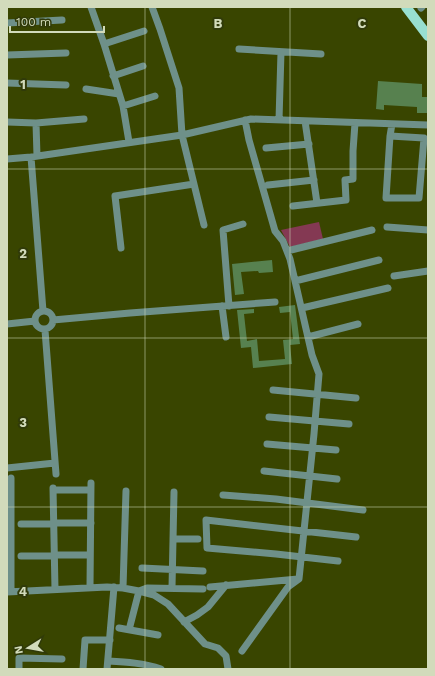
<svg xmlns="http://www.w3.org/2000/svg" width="435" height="676" viewBox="0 0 435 676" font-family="'Work Sans',sans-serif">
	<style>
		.green { fill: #843953 }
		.building { fill: #57814f }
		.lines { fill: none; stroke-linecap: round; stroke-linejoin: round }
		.minor { stroke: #6e9089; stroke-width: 7 }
		.major { stroke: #98dfd1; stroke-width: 10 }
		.grid { fill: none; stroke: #d2dbbb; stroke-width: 1; stroke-opacity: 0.55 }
		.grid-label { font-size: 13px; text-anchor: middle; font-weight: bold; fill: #d2dbbb; stroke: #303a09; stroke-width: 4; stroke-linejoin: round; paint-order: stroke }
	</style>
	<rect width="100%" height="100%" fill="#394500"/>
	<!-- green -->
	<path class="green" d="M319,222L323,239L290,247L281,230Z"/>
	<!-- building -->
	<path class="building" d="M378,81L422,84V97H428V113H417V107L384,105V110L376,109Z
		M272,260L273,272L259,273L258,271L241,272L244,294L235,295L232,264Z
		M295,305L300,344L290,345L292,364L253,368L251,347L241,348L237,310L254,309V313L244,314L247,341L257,339L259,361L285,359L283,340L293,339L290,312L280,313L279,307Z"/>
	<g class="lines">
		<!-- minor -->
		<path class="minor" d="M91,7L104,44L123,106L129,142
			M152,7L160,29L179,88L182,135L204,225
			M421,8L422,7
			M7,23L62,20
			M104,44L144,31
			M239,49L321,54
			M7,55L66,53
			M113,76L143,66
			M7,83L66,85
			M86,89L119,94
			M123,106L155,96
			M279,120L281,52
			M305,121L317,203
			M7,122L36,123L84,119
			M36,123L37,156
			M390,136L424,138L419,198H386L390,136L392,124
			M266,148L309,144
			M31,157L43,311
			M7,159L31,157L182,135L251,119L428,125
			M268,185L314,180
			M293,206L346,200L345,180L353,179V151L355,123
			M387,227L428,230
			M121,248L115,196L194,184
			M287,251L372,230
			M394,276L428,271
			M295,281L379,260
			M222,306L226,337
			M229,306L223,230L243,224
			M302,308L388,288
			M35 320a9 9 0 1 1 18 0a9 9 0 1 1-18 0Z
			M53,320L130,313L275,302
			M7,324L35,321
			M45,330L56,474
			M308,337L358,324
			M273,390L356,398
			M269,417L349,424
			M267,444L336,450
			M7,468L55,463
			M264,471L337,479
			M11,478V591
			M53,488L55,589
			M53,490H91
			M223,495L276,499L363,510
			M54,523H91
			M21,524H54
			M173,539H198
			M55,555H90
			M21,556H54
			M338,561L276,554L207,548L206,520L356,537
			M142,568L203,571
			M90,587L91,483
			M210,587L298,579
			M123,588L126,491
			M172,588L174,492
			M7,592L107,587L123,588L139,591L154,595L168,604L205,644L218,648L226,656L228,669
			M184,622L197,615L208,607L226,585
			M119,628L158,635
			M129,630L139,591L147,588L203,589
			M242,651L288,587L299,579L314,434L319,374L312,355L290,259L283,241L275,231L249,140L245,120
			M108,661C126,662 144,663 161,669
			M19,669V658L62,659
			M83,669L85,640H110
			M107,669L114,587"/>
		<!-- major -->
		<path class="major" d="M406,7L428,36"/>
	</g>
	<!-- grid -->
	<path class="grid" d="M145,7V669M290,7V669M7,169H428M7,338H428M7,507H428"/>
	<g class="grid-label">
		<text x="218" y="28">B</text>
		<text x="362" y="28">C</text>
		<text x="23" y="89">1</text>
		<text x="23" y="258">2</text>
		<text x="23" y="427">3</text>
		<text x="23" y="596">4</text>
	</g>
	<!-- border -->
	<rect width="435" height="676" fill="none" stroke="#d2dbbb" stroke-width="16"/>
	<!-- north arrow -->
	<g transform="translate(28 648) rotate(259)" stroke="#303a09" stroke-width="3" paint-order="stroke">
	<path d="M0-3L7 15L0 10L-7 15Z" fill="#d2dbbb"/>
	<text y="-6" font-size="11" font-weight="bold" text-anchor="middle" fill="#d2dbbb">N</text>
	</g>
	<!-- scale -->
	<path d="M10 26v6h94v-6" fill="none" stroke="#d2dbbb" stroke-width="2"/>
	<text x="16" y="26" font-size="12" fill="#d2dbbb" stroke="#303a09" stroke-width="3" paint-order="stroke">100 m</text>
</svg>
